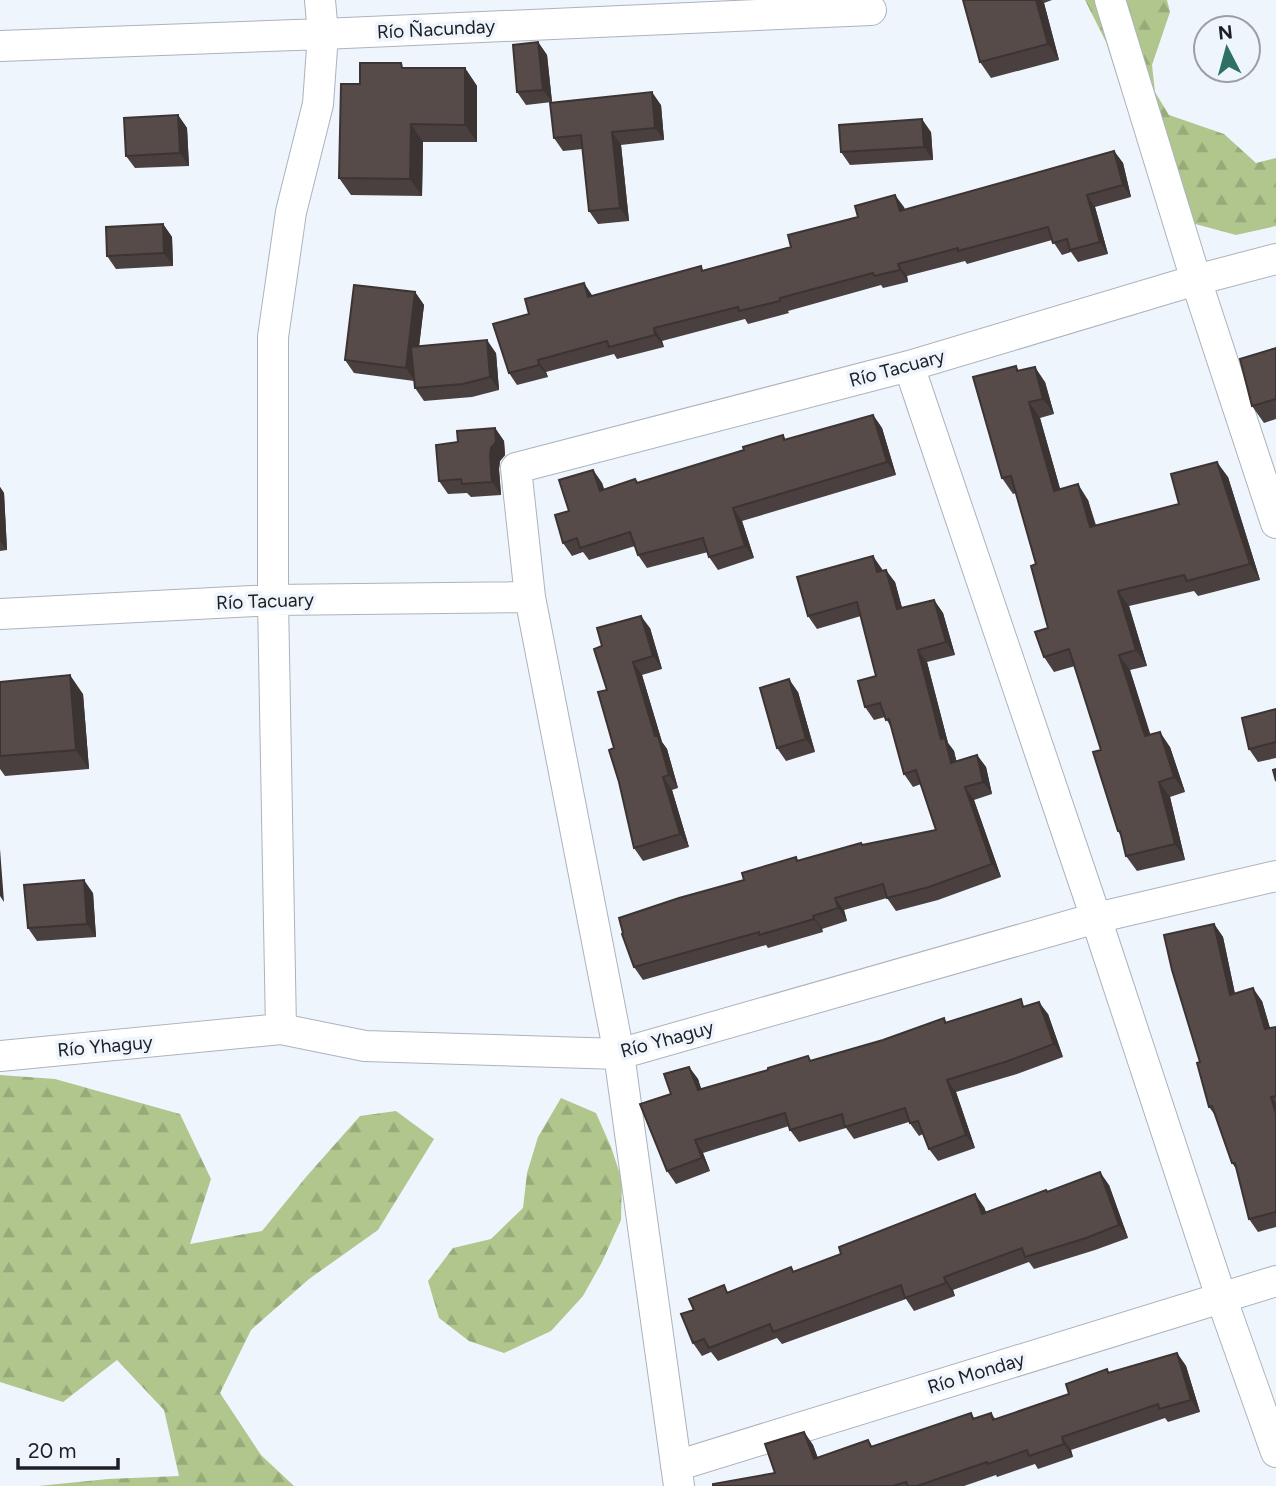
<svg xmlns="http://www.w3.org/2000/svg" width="1276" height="1486" viewBox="0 0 1276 1486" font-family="Figtree,sans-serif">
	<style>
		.forest { fill: url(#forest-firs) }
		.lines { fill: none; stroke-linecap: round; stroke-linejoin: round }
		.minor-casing { stroke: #acb3bc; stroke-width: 32 }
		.minor { stroke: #fff; stroke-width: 30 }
		.wall { fill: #4a403f }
		.shaded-wall { fill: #3c3433 }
		.building { fill: #564b49; stroke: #3c3433; stroke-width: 2 }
		.labels { text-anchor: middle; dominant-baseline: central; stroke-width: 7; stroke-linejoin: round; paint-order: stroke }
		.street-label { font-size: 19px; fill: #1d1f23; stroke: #eff5fd }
	</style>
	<defs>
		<pattern id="forest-firs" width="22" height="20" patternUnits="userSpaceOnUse" patternTransform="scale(1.75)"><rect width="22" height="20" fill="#b0c68d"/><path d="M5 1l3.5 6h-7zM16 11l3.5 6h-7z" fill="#97aa79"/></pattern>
	</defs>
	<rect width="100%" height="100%" fill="#eff5fd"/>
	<!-- forest -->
	<path class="forest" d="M1085,0H1167L1170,12L1152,65L1155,92L1169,115L1224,134L1256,163L1276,158V226L1236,235L1173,218L1147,171L1106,42Z
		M0,1075L55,1079L180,1114L211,1179L190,1244L262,1231L306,1177L360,1116L396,1111L434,1139L378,1230L309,1279L251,1330L220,1393L261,1455L294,1486H38L108,1479L179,1476L164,1410L117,1360L63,1402L0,1382Z
		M561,1098L596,1113L611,1147L622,1180L621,1220L602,1262L583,1296L551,1331L504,1353L469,1341L439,1318L428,1281L453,1248L491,1239L523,1208L527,1173L538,1137Z"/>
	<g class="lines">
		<defs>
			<path id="minor" d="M1110,0L1196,280L1276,523
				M0,46L323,34L871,10
				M909,366L1096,918L1221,1297L1276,1452
				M0,614L273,600L530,597
				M281,1029L273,600V337L291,212L318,104L323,34L320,0
				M0,1056L281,1029L365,1046L619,1054L1096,918L1276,876
				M676,1466L1276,1281
				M679,1486L619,1054L530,597L516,468L909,366L1196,280L1276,259"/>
		</defs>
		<!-- minor casing -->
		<use href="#minor" class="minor-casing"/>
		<!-- minor -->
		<use href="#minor" class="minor"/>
	</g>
	<!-- wall -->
	<path class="wall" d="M963,0H1052L1044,3L1059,60L991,78L980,62Z
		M538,42L547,55L552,102L526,105L517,92Z
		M405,68H465L477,86V142H423L422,196L351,195L339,178L360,84Z
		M661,105L664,140L621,145L629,221L598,224L589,211L583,149L563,151L554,138Z
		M178,115L187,128L189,166L135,168L126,156Z
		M931,132L933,160L850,165L841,152Z
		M1114,151L1123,163L1131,197L1095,207L1108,254L1078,262L1071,252L1062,255L1052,240L967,264L965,261L907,276L908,282L883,288L881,285L788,311L789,313L748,324L745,319L662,341L664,347L617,359L614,354L546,372L548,377L517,385L509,373L529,314L592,296L704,270L791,247L904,207L905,210Z
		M163,224L172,237L173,266L116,269L107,256Z
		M415,292L424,305L419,346L496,353L499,390L472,397L424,401L415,388L414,381L354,373L345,360Z
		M1276,348V419L1264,423L1252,406Z
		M1016,366L1019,371L1045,382L1054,414L1040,418L1060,489L1088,500L1096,525L1179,504L1228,477L1260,580L1198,596L1194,591L1129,606L1147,666L1130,670L1150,735L1170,747L1185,792L1170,797L1185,860L1137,871L1126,856L1122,838L1118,831L1101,750L1075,666L1054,672L1044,657L1048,628L1036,564L1016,493L1013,494L1002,478Z
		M873,415L882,428L896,475L742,521L754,558L718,570L709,557L708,552L647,568L638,555L635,546L589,560L583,552L572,556L563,543L569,511L593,470L602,483L604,489L635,479L638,483L744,450L783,435L786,440Z
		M495,428L504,441L505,455L500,461L499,469L501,495L471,497L467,493L448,494L439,481L458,442Z
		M0,487L4,493L7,550L0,551Z
		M882,569V571L895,582L902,608L934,600L943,613L955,655L927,662L948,743L954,751L956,761L977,755L986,767L992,794L974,800L1001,877L938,900L896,911L887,898L844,910L847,921L822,929L823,932L768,948L766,945L643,980L634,967L744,880L799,861L863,845L936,830L921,784L913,787L904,774L891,727L885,717L874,720L865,707L876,676L861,616L817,629L808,616Z
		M650,628L662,669L642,675L662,742L667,749L678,788L672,790L689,847L643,861L634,848L614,748L607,690Z
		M0,682L83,694L89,769L5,776L0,769Z
		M798,692L815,752L786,761L777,748Z
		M1276,709V758L1258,762L1249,749Z
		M93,893L96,937L37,941L28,928Z
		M1214,924L1223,937L1235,994L1262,1001L1270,1028L1276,1027V1227L1258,1232L1249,1219L1237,1170L1232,1163L1215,1115L1209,1107L1200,1062Z
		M1025,1006L1048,1014L1063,1057L1017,1074L956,1092L975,1148L938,1161L929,1149L923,1134L919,1136L909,1122L854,1139L846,1128L799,1142L790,1130L789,1126L703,1153L710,1171L676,1184L667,1171L671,1094L689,1067L698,1079L701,1089L768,1070L812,1060L883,1040L944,1018L947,1023Z
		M1109,1185L1128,1238L1095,1250L1034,1269L1029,1262L953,1290L955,1296L914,1311L906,1299L782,1344L777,1338L718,1361L711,1352L702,1356L693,1343L694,1310L729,1292L791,1267L794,1272L984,1207L986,1212L1047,1192Z
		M1177,1353L1186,1366L1200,1412L1168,1422L1165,1418L1071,1450L1073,1457L1038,1469L1035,1464L997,1477L996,1475L964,1486H713L775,1473L804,1432L813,1445L818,1458L868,1440L872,1446L971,1413L974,1418L991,1413L996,1420L1069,1394L1107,1369L1109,1373Z"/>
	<!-- shaded-wall -->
	<path class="shaded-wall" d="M1036,0H1041L1044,3L1059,60L1048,44Z
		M538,42L547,55L552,102L543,90Z
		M465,68L477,86V142L465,125Z
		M652,92L661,105L664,140L655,128Z
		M178,115L187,128L189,166L180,153Z
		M922,119L931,132L933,160L924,147Z
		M411,124L423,142L422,196L410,179Z
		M612,132L621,145L629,221L620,208Z
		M1114,151L1123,163L1131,197L1123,185Z
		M895,195L904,207L908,224L900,211Z
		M1087,195L1095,207L1108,254L1100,242Z
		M163,224L172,237L173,266L164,253Z
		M898,264L907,276L908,282L900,270Z
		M584,283L592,295L596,309L588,297Z
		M415,292L424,305L415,381L406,368Z
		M654,328L662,341L664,347L655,335Z
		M487,340L496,353L499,390L490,377Z
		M538,360L546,372L548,377L539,365Z
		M1035,367L1045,382L1054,414L1043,399Z
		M1029,402L1040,418L1065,506L1054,491Z
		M873,415L882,428L896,475L887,462Z
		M495,428L504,441L505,455L500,461L499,469L501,495L492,482L490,456Z
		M1217,462L1228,477L1260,580L1250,564Z
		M593,470L602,483L609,503L600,491Z
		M1078,484L1088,500L1100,542L1090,527Z
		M0,487L4,493L7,550L0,541Z
		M733,508L742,521L754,558L745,546Z
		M873,556L882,569L886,584L877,572Z
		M886,570L895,582L906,622L897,609Z
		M1118,591L1129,606L1147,666L1136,650Z
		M934,600L943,613L955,655L946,642Z
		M641,616L650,628L662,669L653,656Z
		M918,650L927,662L948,743L954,751L960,775L951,763L941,739Z
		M1119,655L1130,670L1156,752L1145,736Z
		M633,662L642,675L662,742L667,749L678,788L669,775L655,736Z
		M70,675L83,694L89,769L76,750Z
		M789,679L798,692L815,752L806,739Z
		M1160,732L1170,747L1185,792L1174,777Z
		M977,755L986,767L992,794L983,782Z
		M663,777L672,790L689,847L680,834Z
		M1159,782L1170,797L1185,860L1175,844Z
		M965,787L974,800L1001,877L992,864Z
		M0,849L4,902L0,896Z
		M84,880L93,893L96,937L87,924Z
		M835,898L844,910L847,921L838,908Z
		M813,916L822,929L823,932L814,919Z
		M1214,924L1223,937L1238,1008L1230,995Z
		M1253,988L1262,1001L1274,1042L1265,1029Z
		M1039,1002L1048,1014L1063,1057L1054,1044Z
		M689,1067L698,1079L706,1103L698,1090Z
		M947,1080L956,1092L975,1148L966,1135Z
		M1271,1097L1276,1104V1114Z
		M695,1140L703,1153L710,1171L702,1158Z
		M1100,1172L1109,1185L1128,1238L1119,1225Z
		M975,1194L984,1207L991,1226L982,1214Z
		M944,1277L953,1290L955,1296L946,1283Z
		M1177,1353L1186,1366L1200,1412L1191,1400Z
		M804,1432L813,1445L823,1472L814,1459Z
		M1062,1437L1071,1450L1073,1457L1064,1444Z"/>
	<!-- building -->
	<path class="building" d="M963,0H1036L1048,44L980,62Z
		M538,42L543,90L517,92L513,45Z
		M360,63H401L402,68H465V125L411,124L410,179L339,178L341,84H360Z
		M652,92L655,128L612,132L620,208L589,211L581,135L554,138L550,103Z
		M178,115L180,153L126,156L124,118Z
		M922,119L924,147L841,152L839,125Z
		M1114,151L1123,185L1087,195L1100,242L1070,250L1067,239L1053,243L1048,227L958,251V248L898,264L900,270L874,276L873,273L780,298V301L739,311L738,307L654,328L655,335L609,347L607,341L538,360L539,365L509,373L493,324L529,314L525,299L584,283L588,297L701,266L702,271L791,247L788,235L858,217L855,206L895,195L900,211Z
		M163,224L164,253L107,256L106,227Z
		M354,285L415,292L406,368L345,360Z
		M487,340L490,377L463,384L415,388L411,347Z
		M1276,348V399L1252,406L1240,359Z
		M1016,366L1017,371L1035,367L1043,399L1029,402L1054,491L1078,484L1090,527L1179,504L1171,474L1217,462L1250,564L1187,581L1184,575L1118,591L1136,650L1119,655L1145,736L1160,732L1174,777L1159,782L1175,844L1126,856L1120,831H1118L1093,752L1101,750L1069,649L1044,657L1035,632L1048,628L1031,566L1036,564L1011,476L1002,478L973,377Z
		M873,415L887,462L733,508L745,546L709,557L703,538L638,555L630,532L580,548L577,538L563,543L555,515L569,511L559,480L593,470L600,491L635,479L637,483L744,450L743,447L783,435L784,440Z
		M495,428L496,442L491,448L490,456L492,482L462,484L461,479L439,481L436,445L458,442L457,431Z
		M873,556L877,572L886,570L897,609L934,600L946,642L918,650L941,739L945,738L951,763L977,755L983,782L965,787L992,864L929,887L887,898L883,884L835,898L838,908L813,916L814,919L759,935V932L634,967L622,934L623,933L619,918L679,898L744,880L742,873L796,857L797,861L861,843L862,845L936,830L916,770L904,774L889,719L886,720L880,703L865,707L858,681L876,676L857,602L808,616L797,577Z
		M641,616L653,656L633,662L655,736H658L669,775L663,777L680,834L634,848L619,782L609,750L614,748L598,692L607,690L594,649L602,646L597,628Z
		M70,675L76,750L0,756V682Z
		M789,679L806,739L777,748L760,688Z
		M1276,709V742L1249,749L1242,718Z
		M1276,769V781L1273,770Z
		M84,880L87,924L28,928L24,885Z
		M1214,924L1230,995L1253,988L1265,1029L1276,1027V1096L1271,1097L1276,1114V1212L1249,1219L1235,1163H1232L1212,1106L1209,1107L1197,1063L1200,1062L1172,970L1164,935Z
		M1021,999L1023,1007L1039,1002L1054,1044L1008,1061L947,1080L966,1135L929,1149L918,1121L910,1123L905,1108L845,1127L842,1114L790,1130L785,1113L695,1140L702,1158L667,1171L640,1104L671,1094L664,1074L689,1067L698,1090L768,1070V1068L808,1056L810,1061L883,1040L944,1018L945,1023Z
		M1100,1172L1119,1225L1086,1238L1025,1257L1022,1248L944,1277L946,1283L905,1298L901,1285L773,1332L770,1324L709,1348L704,1339L693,1343L681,1314L694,1310L689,1299L724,1285L727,1293L791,1267L793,1272L841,1254L839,1247L975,1194L982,1214L1046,1190L1047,1192Z
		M1177,1353L1191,1400L1159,1409L1158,1404L1062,1437L1064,1444L1029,1456L1027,1450L988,1464L987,1462L917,1486H908L906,1482L893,1486H713V1484L775,1473L765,1444L804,1432L814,1459L868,1440L871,1447L971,1413L973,1419L991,1413L993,1420L1069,1394L1066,1384L1107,1369L1108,1373Z"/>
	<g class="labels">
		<!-- street labels -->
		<g class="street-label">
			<text transform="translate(436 29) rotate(-3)">Río Ñacunday</text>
			<text transform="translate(897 368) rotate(-15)">Río Tacuary</text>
			<text transform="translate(265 601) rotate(-2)">Río Tacuary</text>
			<text transform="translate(667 1039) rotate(-15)">Río Yhaguy</text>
			<text transform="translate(105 1046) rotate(-5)">Río Yhaguy</text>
			<text transform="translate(976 1373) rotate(-17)">Río Monday</text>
		</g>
	</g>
	<!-- north arrow -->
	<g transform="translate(1227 49) rotate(354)"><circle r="33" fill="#eff5fd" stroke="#9b9fa6" stroke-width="2"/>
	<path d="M0-5L12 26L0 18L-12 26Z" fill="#2e7061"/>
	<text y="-10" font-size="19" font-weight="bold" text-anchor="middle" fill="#1d1f23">N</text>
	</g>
	<!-- scale -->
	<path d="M18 1458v10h100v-10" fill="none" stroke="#1d1f23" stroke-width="3.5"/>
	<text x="28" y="1458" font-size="21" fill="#1d1f23" stroke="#eff5fd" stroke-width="5" paint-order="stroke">20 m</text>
</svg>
